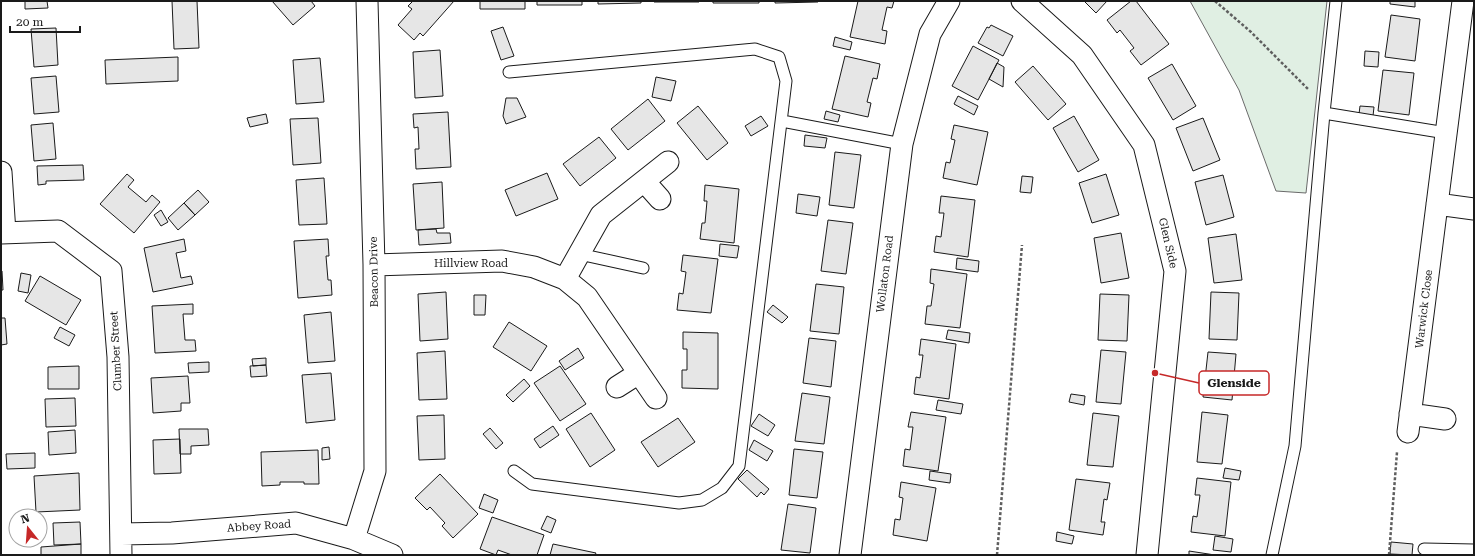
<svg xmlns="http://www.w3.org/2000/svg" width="1475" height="556" viewBox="0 0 1475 556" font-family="'Roboto Serif',serif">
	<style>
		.green { fill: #e0efe3; stroke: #6a6a6a }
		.building { fill: #e6e6e6; stroke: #1a1a1a }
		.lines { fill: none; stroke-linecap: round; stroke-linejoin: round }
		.service-casing { stroke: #1a1a1a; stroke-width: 13 }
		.minor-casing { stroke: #1a1a1a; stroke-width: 23 }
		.path { stroke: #5f5f5f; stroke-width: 2.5; stroke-dasharray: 3 2; stroke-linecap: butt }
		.service { stroke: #fff; stroke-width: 11 }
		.minor { stroke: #fff; stroke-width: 21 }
		.labels { text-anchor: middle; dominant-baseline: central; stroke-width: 3; stroke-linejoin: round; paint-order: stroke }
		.street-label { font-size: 11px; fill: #1a1a1a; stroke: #fff }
		.leader { fill: none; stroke: #c62828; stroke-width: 1.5 }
		.callout-dot { fill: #c62828; stroke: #fff; stroke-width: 1.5 }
		.callout { fill: #fff; stroke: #c62828; stroke-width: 1.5 }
		.callout-label { font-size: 12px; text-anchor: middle; font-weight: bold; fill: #1a1a1a }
	</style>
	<rect width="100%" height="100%" fill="#fff"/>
	<!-- green -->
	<path class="green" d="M1190,1H1327L1306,193L1276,191L1239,90Z"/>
	<!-- building -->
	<path class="building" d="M25,1H47L48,8L25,9Z
		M172,1H197L199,48L174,49Z
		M272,1H311L315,6L293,25Z
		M413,1H454L423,36L420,33L414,40L398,25L412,9L408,6Z
		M480,1H525V9H480Z
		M537,1H582V5H537Z
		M598,1H641V3L598,4Z
		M654,1H699V2H654Z
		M713,1H759V3H713Z
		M775,1H818V2L775,3Z
		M858,1H894L892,8L887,7L882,30L887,31L885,44L850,37Z
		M1084,1H1107L1096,13Z
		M1131,1H1136L1169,44L1141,65L1130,51L1134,48L1120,30L1117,33L1107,20Z
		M1390,1H1415V7L1390,4Z
		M1391,15L1420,19L1415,61L1385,57Z
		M991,25L1013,36L1003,56L978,43L987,27L989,28Z
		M503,27L514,56L501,60L491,31Z
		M56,28L58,65L34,67L31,29Z
		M835,37L852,42L850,50L833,46Z
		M973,46L999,60L978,100L952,86Z
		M440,50L443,96L415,98L413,52Z
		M1365,51L1379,52L1378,67L1364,66Z
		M845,56L880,64L877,79L873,78L867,102L871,103L868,117L832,109Z
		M178,57V81L106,84L105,60Z
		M320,58L324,102L296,104L293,60Z
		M997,63L1004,67L1003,87L989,79Z
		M1172,64L1196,106L1173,120L1148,78Z
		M1033,66L1066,104L1048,120L1015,82Z
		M1383,70L1414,73L1409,115L1378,111Z
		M56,76L59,112L34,114L31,78Z
		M656,77L676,81L671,101L652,97Z
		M958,96L978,106L974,115L954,104Z
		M506,98H517L526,117L506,124L503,116Z
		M648,99L665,121L628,150L611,129Z
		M698,106L728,143L707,160L677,123Z
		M1360,106L1374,107L1373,116L1359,114Z
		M826,111L840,115L838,122L824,119Z
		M448,112L451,167L416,169L415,149H419L418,127L414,128L413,114Z
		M266,114L268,123L250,127L247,118Z
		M761,116L768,126L751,136L745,126Z
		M1074,116L1099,160L1078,172L1053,128Z
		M318,118L321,163L293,165L290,119Z
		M1203,118L1220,160L1193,171L1176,128Z
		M53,123L56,159L34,161L31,125Z
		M954,125L988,132L977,185L943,178L946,162L950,163L955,140L951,139Z
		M805,135L827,138L825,148L804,146Z
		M599,137L616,158L580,186L563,164Z
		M835,152L861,155L854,208L829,205Z
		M83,165L84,180L46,181V184L38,185L37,166Z
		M547,173L558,199L516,216L505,190Z
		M127,174L134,180L128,187L146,202L152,195L160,202L134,233L100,204Z
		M1106,174L1119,215L1092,223L1079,183Z
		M1223,175L1234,217L1206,225L1195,182Z
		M1022,176L1033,177L1031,193L1020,192Z
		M324,178L327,224L299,225L296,180Z
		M442,182L444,228L416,230L413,184Z
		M705,185L739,189L734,243L700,239L702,223H705L707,201H704Z
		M198,190L209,202L195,215L184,203Z
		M798,194L820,197L817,216L796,213Z
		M941,196L975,200L968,257L934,252L936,236L941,237L944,213H939Z
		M184,203L195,215L178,230L168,218Z
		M161,210L168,222L161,226L154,215Z
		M828,220L853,223L846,274L821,271Z
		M436,229L437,233H450L451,243L419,245L418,230Z
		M1121,233L1129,278L1101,283L1094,238Z
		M1236,234L1242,280L1214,283L1208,238Z
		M184,239L186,251L176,253L181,278L191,276L193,284L153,292L144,248Z
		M328,239L329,256H326L328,280H331L332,295L298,298L294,241Z
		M720,244L739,246L737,258L719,256Z
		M683,255L718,259L711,313L677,310L679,293L683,294L686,272L681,271Z
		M957,258L979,261L978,272L956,269Z
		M931,269L967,274L960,328L925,324L927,306H931L934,284L930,283Z
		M1,271H2L3,290H1Z
		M21,273L31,275L28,293L18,291Z
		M40,276L81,300L66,325L25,301Z
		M816,284L844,287L839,334L810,331Z
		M446,292L448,339L420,341L418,294Z
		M1211,292L1239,293L1237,340L1209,339Z
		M1100,294L1129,295L1127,341L1098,340Z
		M474,295H486L485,315H474Z
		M193,304V314H183L185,340H195L196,351L155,353L152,306Z
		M773,305L788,317L782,323L767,312Z
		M331,312L335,361L308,363L304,315Z
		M1,318H5L7,344L1,345Z
		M509,322L547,346L531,371L493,347Z
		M60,327L75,335L69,346L54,338Z
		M948,330L970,333L969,343L946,339Z
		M683,332L718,333V389L682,388V370H687V349H683Z
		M809,338L836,341L831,387L803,383Z
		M921,339L956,344L949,399L914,394L916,377L920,378L923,355H919Z
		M578,348L584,358L565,370L559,361Z
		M1101,350L1126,352L1121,404L1096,402Z
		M445,351L447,399L419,400L417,353Z
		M1208,352L1236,354L1232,400L1203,397Z
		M266,358V365L253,366L252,359Z
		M209,362V372L189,373L188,363Z
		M266,365L267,376L251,377L250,366Z
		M79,366V389H48V367Z
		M560,366L586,404L560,421L534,383Z
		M331,373L335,420L306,423L302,375Z
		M188,376L190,403H181V411L153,413L151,378Z
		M524,379L530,386L513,402L506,395Z
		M802,393L830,397L824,444L795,441Z
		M1071,394L1085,396L1084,405L1069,402Z
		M75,398L76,426L46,427L45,399Z
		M938,400L963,404L961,414L936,410Z
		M911,412L946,417L938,471L903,466L905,449L910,450L913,427H908Z
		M1202,412L1228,415L1222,464L1197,462Z
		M591,413L615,450L590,467L566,429Z
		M1093,413L1119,416L1113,467L1087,465Z
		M759,414L775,425L768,436L751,426Z
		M444,415L445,459L419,460L417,416Z
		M678,418L695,442L658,467L641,442Z
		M553,426L559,435L540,448L534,439Z
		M490,428L503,443L496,449L483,434Z
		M179,429H208L209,445L191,446V454H180Z
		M75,430L76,453L49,455L48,432Z
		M180,439L181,473L154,474L153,440Z
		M754,440L773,451L767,461L749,450Z
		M329,447L330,459L322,460V448Z
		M794,449L823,452L817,498L789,495Z
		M318,450L319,484H304V482H280V485L262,486L261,452Z
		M35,453V468L7,469L6,454Z
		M1225,468L1241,471L1239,480L1223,478Z
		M747,470L769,489L764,495L761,492L757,497L738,479Z
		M930,471L951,474L950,483L929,480Z
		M79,473L80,510L36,512L34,476Z
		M440,474L478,514L453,538L442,526L445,523L430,507L427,510L415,498Z
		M1197,478L1231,482L1225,536L1191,532L1193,516L1197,517L1200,495H1195Z
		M1076,479L1110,483L1107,500L1104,499L1101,522H1105L1103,535L1069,530Z
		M901,482L936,488L927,541L893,535L895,519L900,520L903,498L899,497Z
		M484,494L498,500L493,513L479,508Z
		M788,504L816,508L810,553L781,550Z
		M547,516L556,520L551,533L541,529Z
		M492,517L544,535L537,555H512L498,550L496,555L480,549Z
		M80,522L81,544L54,545L53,523Z
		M1057,532L1074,536L1072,544L1056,541Z
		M1215,536L1233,539L1231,552L1213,550Z
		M1391,542L1413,544L1412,555L1390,554Z
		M81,544V555H41V547Z
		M553,544L596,553L595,555H550Z
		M1189,551L1215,555H1189Z"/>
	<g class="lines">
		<defs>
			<path id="service" d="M509,72L755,49L779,57L786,81L739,466L722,488L702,500L679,503L532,484L514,471
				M1324,113L1446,133
				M782,121L902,144
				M579,254L643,268
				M1424,549L1474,550
				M1272,555L1295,446L1324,113L1336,1"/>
			<path id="minor" d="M1022,1L1082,55L1144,145L1175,271L1147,555
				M1,172L5,233
				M644,181L660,199
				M1437,204L1474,209
				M1,233L58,231L111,271L118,357L121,555
				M374,265L502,261L534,267L565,279L587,297L656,398
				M565,279L601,215L668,162
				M617,387L639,373
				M1410,414L1445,419
				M1408,432L1463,1
				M121,534L172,533L296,523L354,539L392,555
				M354,539L375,471L374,265L367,1
				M850,555L902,144L930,34L949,1"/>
		</defs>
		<!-- service casing -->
		<use href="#service" class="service-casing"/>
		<!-- minor casing -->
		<use href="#minor" class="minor-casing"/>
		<!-- path -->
		<path class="path" d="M1215,1L1251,32L1309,90
			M997,555L1022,245
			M1389,555L1397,452"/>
		<!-- service -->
		<use href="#service" class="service"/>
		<!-- minor -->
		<use href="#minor" class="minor"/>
	</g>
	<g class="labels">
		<!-- street labels -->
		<g class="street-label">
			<text transform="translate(1168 243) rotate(77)">Glen Side</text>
			<text x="471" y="263">Hillview Road</text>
			<text transform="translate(374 272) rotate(-91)">Beacon Drive</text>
			<text transform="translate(885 274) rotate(-83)">Wollaton Road</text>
			<text transform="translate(1424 309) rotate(-83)">Warwick Close</text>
			<text transform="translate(116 351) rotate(-93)">Clumber Street</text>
			<text transform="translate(259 526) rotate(-4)">Abbey Road</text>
		</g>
	</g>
	<!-- callouts -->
	<path class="leader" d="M1155 373L1199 383"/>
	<circle class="callout-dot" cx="1155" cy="373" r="4"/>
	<rect class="callout" x="1199" y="371" width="70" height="24" rx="4"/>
	<g class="callout-label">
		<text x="1234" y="387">Glenside</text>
	</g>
	<!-- border -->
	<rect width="1475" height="556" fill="none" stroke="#1a1a1a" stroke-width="4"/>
	<!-- north arrow -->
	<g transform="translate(28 528) rotate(343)"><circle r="19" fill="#ffffff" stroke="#a3a3a3"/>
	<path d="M0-3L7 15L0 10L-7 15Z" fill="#c62828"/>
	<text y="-6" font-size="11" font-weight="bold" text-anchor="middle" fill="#1a1a1a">N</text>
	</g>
	<!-- scale -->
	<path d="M10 26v6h70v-6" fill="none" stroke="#1a1a1a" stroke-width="2"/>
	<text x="16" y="26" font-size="12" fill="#1a1a1a" stroke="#ffffff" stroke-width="3" paint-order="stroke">20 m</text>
</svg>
